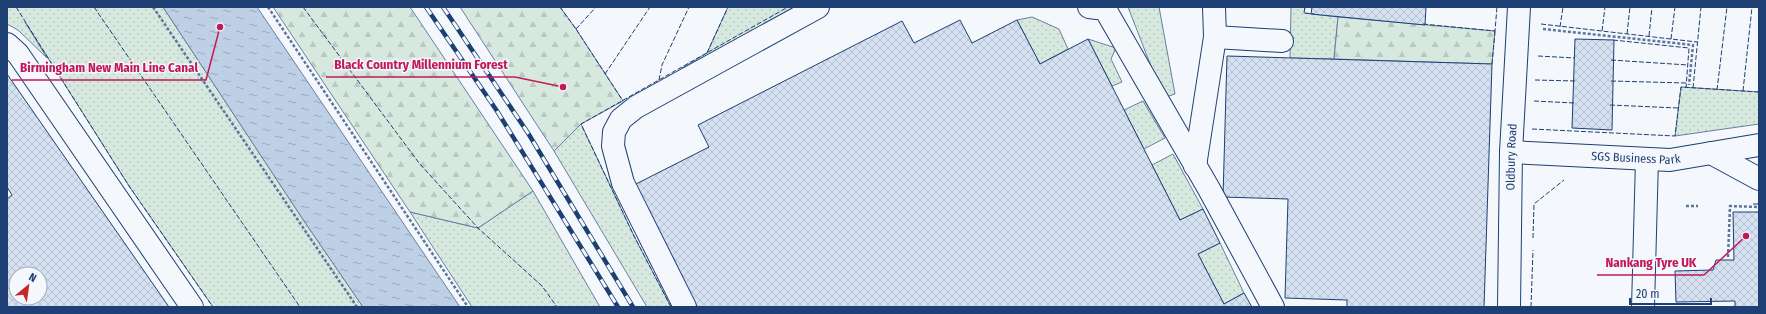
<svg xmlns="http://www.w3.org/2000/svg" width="1766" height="314" viewBox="0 0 1766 314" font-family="'Fira Sans Condensed',sans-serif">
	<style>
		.grass { fill: url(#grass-dots); stroke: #687fa3 }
		.forest { fill: url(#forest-firs); stroke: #687fa3 }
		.water { fill: url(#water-ripples); stroke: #687fa3 }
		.building { fill: url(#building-cross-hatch); stroke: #1d3f73; fill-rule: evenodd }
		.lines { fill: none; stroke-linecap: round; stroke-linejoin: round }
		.minor-casing { stroke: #1d3f73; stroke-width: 24 }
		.major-casing { stroke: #1d3f73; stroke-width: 24 }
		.path { stroke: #5e769c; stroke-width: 2.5; stroke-dasharray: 3 2; stroke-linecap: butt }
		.minor { stroke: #f4f7fb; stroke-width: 22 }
		.major { stroke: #f4f7fb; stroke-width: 22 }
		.rail-casing { stroke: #1d3f73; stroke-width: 4.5 }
		.rail { stroke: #f4f7fb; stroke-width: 3; stroke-dasharray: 9; stroke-linecap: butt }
		.fence { stroke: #1d3f73; stroke-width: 1; stroke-dasharray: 5 2; stroke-linecap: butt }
		.labels { text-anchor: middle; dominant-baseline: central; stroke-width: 3; stroke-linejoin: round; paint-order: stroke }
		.street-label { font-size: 12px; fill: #1d3f73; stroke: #f4f7fb }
		.leader { fill: none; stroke: #c2185b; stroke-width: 1.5 }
		.callout-dot { fill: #c2185b; stroke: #f4f7fb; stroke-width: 1.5 }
		.callout-label { font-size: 13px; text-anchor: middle; font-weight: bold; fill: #c2185b; stroke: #f4f7fb; stroke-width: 3; stroke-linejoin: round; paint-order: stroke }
	</style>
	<defs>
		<pattern id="grass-dots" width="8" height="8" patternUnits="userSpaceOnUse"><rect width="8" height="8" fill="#d7e8df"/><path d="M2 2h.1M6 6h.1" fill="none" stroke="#b8c8c3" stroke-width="1.8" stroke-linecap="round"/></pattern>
		<pattern id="forest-firs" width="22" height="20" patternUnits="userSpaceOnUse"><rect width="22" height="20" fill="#d7e8df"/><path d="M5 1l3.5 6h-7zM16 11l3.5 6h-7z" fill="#b8c8c3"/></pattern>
		<pattern id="water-ripples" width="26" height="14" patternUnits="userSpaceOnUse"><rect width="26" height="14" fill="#bed0e5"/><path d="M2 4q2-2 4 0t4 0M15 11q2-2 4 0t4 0" fill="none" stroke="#9aaabe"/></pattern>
		<pattern id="building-cross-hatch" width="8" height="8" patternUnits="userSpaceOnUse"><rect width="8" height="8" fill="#d5e0f0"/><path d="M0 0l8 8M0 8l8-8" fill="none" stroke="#b6c1d1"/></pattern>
	</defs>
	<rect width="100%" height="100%" fill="#f4f7fb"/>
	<!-- grass -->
	<path class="grass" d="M7,7H163L302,218L363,307H213L129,186L25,22L47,58L18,30L7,24Z
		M728,7H804L689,67L682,68L707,53Z
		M1128,7H1159L1175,94L1166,97L1161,92Z
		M1291,7H1305L1304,13L1338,17L1334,59L1290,58Z
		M1032,17L1059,29L1068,49L1040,64L1017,20Z
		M1088,39L1116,48L1111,59L1122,82L1112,86Z
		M1681,87L1759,92V124L1675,136Z
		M1143,101L1165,138L1144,149L1124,110Z
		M581,124L634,236L671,307H647L554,151Z
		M1173,154L1203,209L1180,220L1152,165Z
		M533,191L600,307H472L410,212L478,228Z
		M1220,243L1244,293L1224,304L1198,254Z"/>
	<!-- forest -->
	<path class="forest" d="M273,7H410L533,191L478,228L410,212Z
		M460,7H560L576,29L623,101L581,124L554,151Z
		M1338,17L1495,31L1492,64L1334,59Z"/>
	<!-- water -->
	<path class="water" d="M163,7H257L460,307H363L302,218Z"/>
	<!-- building -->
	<path class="building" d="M1312,7H1426L1425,25L1311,14Z
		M960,20L972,43L1017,20L1040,64L1088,39L1180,220L1203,209L1220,243L1198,254L1224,304L1244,293L1252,307H697L634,185L709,147L698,125L902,21L914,43Z
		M1575,39L1614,40L1612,130L1572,128Z
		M1227,56L1492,64L1484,307H1347V300L1285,298L1288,199L1223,197Z
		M7,74L169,307H7V199L12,195L7,187ZM16,274H40V298H16Z
		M1733,212H1759V307H1735V301L1676,302L1675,271L1713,270L1716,260H1734Z"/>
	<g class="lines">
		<defs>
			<g id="minor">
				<path d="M1089,7L1105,9L1209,189L1273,307"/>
				<path d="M1215,37L1282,41"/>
				<path d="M7,44L18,54L192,307"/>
				<path id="s1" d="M1511,152L1670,160L1759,145"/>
				<path d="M1711,153L1759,179"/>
				<path d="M1195,166L1215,37L1214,7"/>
				<path d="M685,307L623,183L613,146L614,132L621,119L636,107L818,7"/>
				<path d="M1643,307L1647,159"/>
			</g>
			<g id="major">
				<path id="s2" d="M1509,307L1511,152L1519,7"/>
			</g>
		</defs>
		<!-- minor casing -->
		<use href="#minor" class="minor-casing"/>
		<!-- major casing -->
		<use href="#major" class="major-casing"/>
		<!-- path -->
		<path class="path" d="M153,7L357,307
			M268,7L468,307
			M1543,29L1693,45L1689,85
			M1686,206H1698
			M1728,257L1730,206L1759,207"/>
		<!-- minor -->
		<use href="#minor" class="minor"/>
		<!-- major -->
		<use href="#major" class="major"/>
		<defs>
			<path id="rail" d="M426,7L497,111L618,307
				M443,7L528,133L633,307"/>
		</defs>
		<!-- rail casing -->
		<use href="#rail" class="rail-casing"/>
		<!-- rail -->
		<use href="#rail" class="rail"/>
		<!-- fence -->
		<path class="fence" d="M16,7L129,186L213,307
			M94,7L300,307
			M303,7L419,163L478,228L542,286L557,307
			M560,7L576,29L623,101
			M1305,7L1304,13L1314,14
			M1423,24L1495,31L1497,7
			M1541,24L1697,42
			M1560,27L1563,7
			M576,29L596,7
			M1602,31L1605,7
			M1627,34L1630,7
			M1649,36L1652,7
			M1671,39L1675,7
			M1613,40L1689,48L1686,88
			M707,53L728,7
			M1538,56L1575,58
			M1611,60L1688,65
			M1492,64L1495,31
			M605,74L650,7
			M659,80L662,65L689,7
			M1535,80L1575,81
			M1611,81L1686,83
			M1693,88L1701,7
			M1717,90L1727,7
			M1743,91L1752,7
			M1534,101L1574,103
			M1610,105L1678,108
			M1532,129L1675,136L1681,87L1759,92
			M1753,204H1759
			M1533,238L1534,204L1564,180
			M671,307L634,236L581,124L788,7
			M1531,307L1533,250"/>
	</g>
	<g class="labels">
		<!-- street labels -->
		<g class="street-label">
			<text stroke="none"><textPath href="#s2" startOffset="150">Oldbury Road</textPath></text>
			<text stroke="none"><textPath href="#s1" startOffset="125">SGS Business Park</textPath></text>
		</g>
	</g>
	<!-- callouts -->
	<path class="leader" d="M563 87L515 77H326M220 27L206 80H12M1746 236L1704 275H1597"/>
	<g class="callout-dot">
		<circle cx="563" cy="87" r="4"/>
		<circle cx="220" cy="27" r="4"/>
		<circle cx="1746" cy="236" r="4"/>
	</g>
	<g class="callout-label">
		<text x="421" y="69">Black Country Millennium Forest</text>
		<text x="109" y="72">Birmingham New Main Line Canal</text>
		<text x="1651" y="267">Nankang Tyre UK</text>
	</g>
	<!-- border -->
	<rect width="1766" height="314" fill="none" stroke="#1d3f73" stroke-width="16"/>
	<!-- north arrow -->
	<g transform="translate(28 286) rotate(29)"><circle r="19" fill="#f4f7fb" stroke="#9eadc5"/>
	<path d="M0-3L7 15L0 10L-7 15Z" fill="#c62828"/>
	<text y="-6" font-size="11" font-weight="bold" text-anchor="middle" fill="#1d3f73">N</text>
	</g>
	<!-- scale -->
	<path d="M1630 298v6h81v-6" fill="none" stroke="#1d3f73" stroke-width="2"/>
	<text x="1636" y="298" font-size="12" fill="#1d3f73" stroke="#f4f7fb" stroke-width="3" paint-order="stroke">20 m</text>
</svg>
